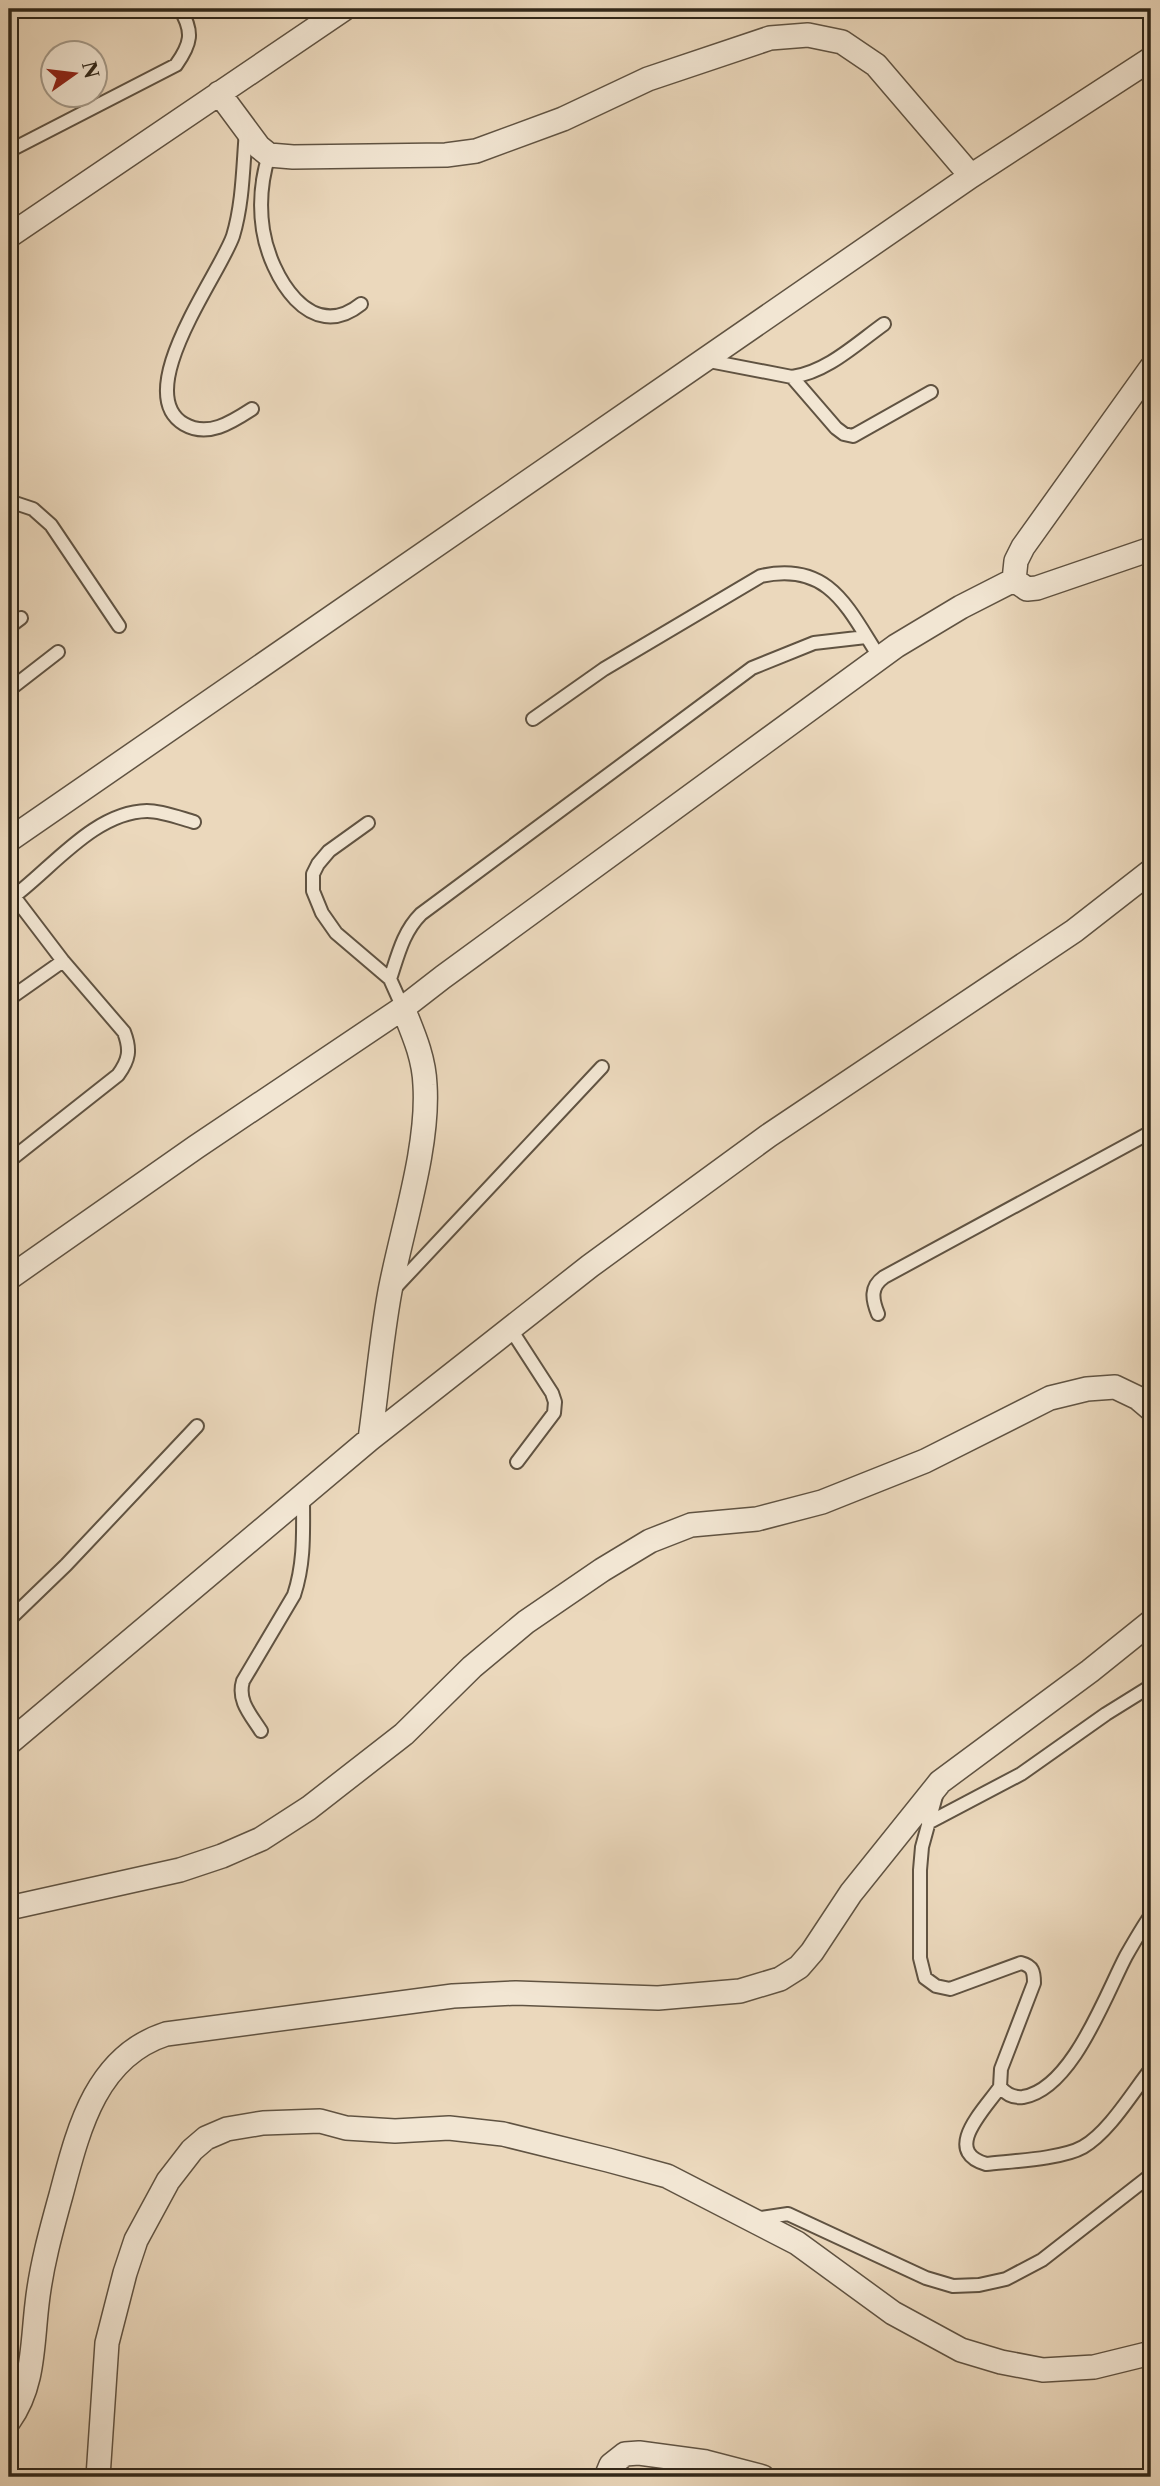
<svg xmlns="http://www.w3.org/2000/svg" width="1160" height="2486" viewBox="0 0 1160 2486" font-family="'Libre Caslon Text',serif">
	<style>
		.lines { fill: none; stroke-linecap: round; stroke-linejoin: round }
		.lane-casing { stroke: #605342; stroke-width: 16 }
		.street-casing { stroke: #605342; stroke-width: 26 }
		.lane { stroke: #f2e6d3; stroke-width: 12 }
		.street { stroke: #f2e6d3; stroke-width: 23 }
	</style>
	<rect width="100%" height="100%" fill="#ebd8bc"/>
	<filter id="stains"><feTurbulence type="fractalNoise" baseFrequency=".00286" numOctaves="4"/><feColorMatrix values="0 0 0 0 .2 0 0 0 0 .09 0 0 0 0 .02 0 0 0 .5 -.17"/></filter>
	<radialGradient id="worn" r=".72"><stop offset=".6" stop-color="#630" stop-opacity="0"/><stop offset="1" stop-color="#630" stop-opacity=".3"/></radialGradient>
	<g class="lines">
		<defs>
			<path id="lane" d="M246,131C243,166 243,203 233,236C220,274 130,392 184,424C208,438 232,422 252,409
				M9,151L176,65C191,44 194,32 180,9
				M269,155C261,180 259,204 263,230C270,275 310,345 361,304
				M704,360L792,377C827,372 856,344 884,324
				M792,377L836,428L844,434L853,436L931,392
				M9,501L33,509L51,525L119,626
				M9,627L21,618
				M9,690L58,652
				M533,719L604,669L761,576C830,561 848,609 880,658
				M368,823L329,851L318,864L313,874V891L322,913L336,933L390,979L403,1008
				M9,890L63,961L124,1032C131,1050 129,1060 118,1075L9,1161
				M9,900C50,871 93,812 147,811C162,811 180,818 194,822
				M390,979C398,955 403,932 421,914L752,668L814,643L866,637
				M9,999L63,961
				M394,1289L602,1067
				M878,1314C872,1299 870,1287 884,1277L1151,1132
				M510,1328L552,1393L555,1402L554,1413L517,1462
				M9,1620L66,1565L197,1426
				M261,1731C251,1715 237,1701 243,1681L294,1595C305,1562 303,1530 303,1496
				M936,1796L922,1847L920,1870V1958L925,1978L936,1986L950,1989L1021,1963C1033,1966 1034,1972 1034,1983L1001,2069L1000,2087C1006,2094 1014,2098 1023,2097C1072,2089 1105,1996 1126,1956C1134,1942 1142,1928 1151,1915
				M928,1823L1021,1774L1106,1714L1151,1686
				M1000,2087C985,2109 941,2151 986,2164C1012,2161 1062,2159 1083,2147C1109,2132 1132,2093 1151,2069
				M754,2219L788,2214L926,2278L953,2286L979,2285L1006,2279L1042,2260L1151,2175"/>
			<path id="street" d="M219,93L259,147L269,155L293,157L446,155L476,151L563,119L648,79L770,38L808,35L842,42L876,65L971,176
				M9,236L344,9
				M1014,580L1016,561L1023,547L1151,368
				M1014,580L1027,589L1037,588L1151,549
				M9,840L971,176L1151,59
				M9,1278L196,1147L403,1008
				M370,1439C377,1390 381,1340 390,1291C402,1228 429,1148 425,1085C424,1057 413,1033 403,1008L443,977L896,646L961,607L1014,580
				M9,1743L370,1439L590,1266L768,1136L1074,931L1151,871
				M9,1908L180,1870L222,1856L261,1839L309,1808L404,1734L472,1667L526,1622L602,1570L650,1541L691,1525L757,1519L822,1502L925,1461L1050,1398L1087,1389L1115,1387L1138,1398L1151,1409
				M9,2421C34,2386 32,2346 37,2304C41,2267 51,2231 61,2195C78,2131 95,2057 166,2034L453,1996L516,1993L658,1998L740,1991L780,1979L799,1967L812,1952L851,1893L940,1782L1090,1671L1151,1622
				M98,2477L107,2343L125,2273L136,2240L168,2181L192,2150L206,2138L227,2129L263,2123L320,2121L346,2128L395,2131L449,2128L503,2134L608,2160L667,2176L797,2243L893,2313L961,2350L1001,2362L1043,2370L1094,2367L1151,2353
				M606,2477L611,2465L625,2454L639,2453L706,2462L763,2477"/>
		</defs>
		<!-- lane casing -->
		<use href="#lane" class="lane-casing"/>
		<!-- street casing -->
		<use href="#street" class="street-casing"/>
		<!-- lane -->
		<use href="#lane" class="lane"/>
		<!-- street -->
		<use href="#street" class="street"/>
	</g>
	<!-- margin -->
	<rect width="1160" height="2486" fill="none" stroke="#ebd8bc" stroke-width="35"/>
	<rect x="10" y="10" width="1139" height="2465" fill="none" stroke="#312719" stroke-width="3.5"/>
	<rect x="18" y="18" width="1125" height="2451" fill="none" stroke="#312719" stroke-width="2"/>
	<!-- north arrow -->
	<g transform="translate(74 74) rotate(76)"><circle r="33" fill="#f2e6d3" stroke="#a59a89" stroke-width="2"/>
	<path d="M0-5L12 26L0 18L-12 26Z" fill="#8f2418"/>
	<text y="-10" font-size="19" font-weight="bold" text-anchor="middle" fill="#312719">N</text>
	</g>
	<rect width="100%" height="100%" filter="url(#stains)"/>
	<rect width="100%" height="100%" fill="url(#worn)"/>
</svg>
